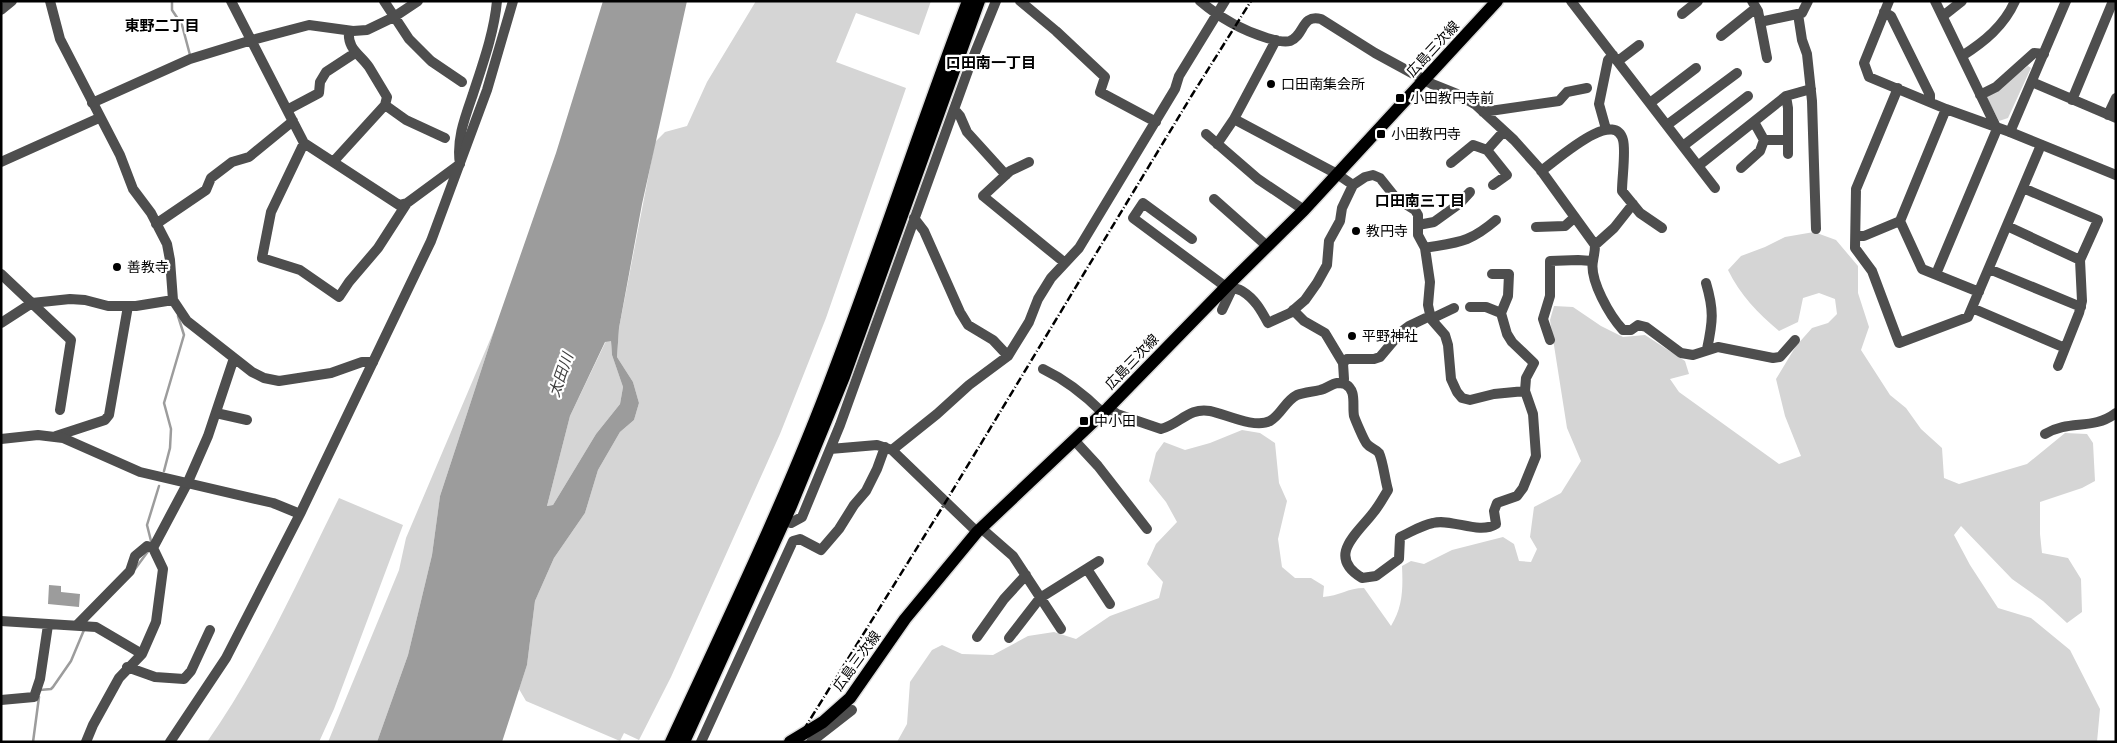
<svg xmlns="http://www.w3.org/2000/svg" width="2117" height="743" viewBox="0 0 2117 743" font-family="'Varela Round','Noto Sans JP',sans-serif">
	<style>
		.green { fill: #d5d5d5 }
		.water { fill: #9c9c9c; fill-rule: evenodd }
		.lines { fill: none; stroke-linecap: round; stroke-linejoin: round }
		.stream { stroke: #9c9c9c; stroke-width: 2.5 }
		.primary-casing { stroke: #dbdbdb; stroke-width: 15 }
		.minor { stroke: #4e4e4e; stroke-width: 10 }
		.tertiary { stroke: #4e4e4e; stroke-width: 10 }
		.primary { stroke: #000; stroke-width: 12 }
		.rail { stroke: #000; stroke-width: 2.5; stroke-dasharray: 8 2.5 1 2.5; stroke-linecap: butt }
		.poi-dot { fill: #000; stroke: #fff; stroke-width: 2 }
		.labels { text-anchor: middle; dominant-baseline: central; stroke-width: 4.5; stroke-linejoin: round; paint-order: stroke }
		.street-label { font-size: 14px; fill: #000; stroke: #fff }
		.poi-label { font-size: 14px; fill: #000; stroke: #fff; text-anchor: start }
		.neighbourhood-label { font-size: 15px; font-weight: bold; fill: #000; stroke: #fff }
		.water-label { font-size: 15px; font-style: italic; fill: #3d3d3d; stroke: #fff }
	</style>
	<rect width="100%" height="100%" fill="#fff"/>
	<!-- green -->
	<path class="green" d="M756,1H931L919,35L856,13L836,62L906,88L826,318L780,434L671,677L639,740L624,733L620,741L526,701L519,689L527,665L535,601L554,558L585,513L598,470L620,432L634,420L639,403L633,382L617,357L619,328L655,142L665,132L687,126L707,82Z
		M2028,66L2031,68L2008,118L1999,121L1987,98C1988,94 2021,71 2028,66Z
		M1814,232L1836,240L1858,266V293L1869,327L1861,350L1890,395L1906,408L1921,429L1942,448L1944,478L1959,484L2027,464L2065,433L2087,434L2093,443L2095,481L2082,488L2040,502V534L2042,553L2068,558L2081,579L2082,612L2067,623L2043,601L2012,579L1961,526L1954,535L1970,565L1998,608L2031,618L2070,650L2100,709L2097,742H897L907,724L910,682L932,650L942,645L962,654L993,655L1028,636L1054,632L1076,639L1110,616L1159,598L1163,582L1147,564L1156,544L1177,522L1166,502L1149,481L1156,453L1164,442L1185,450L1210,443L1242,430L1260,433L1275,443L1279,483L1287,501L1278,539L1282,567L1295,578H1311L1324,586L1323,597C1339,596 1348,588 1364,588L1391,626C1403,607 1403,588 1402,566L1411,561L1424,564L1452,550L1503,537L1514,544L1519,561L1531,562L1537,549L1530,537L1534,507L1561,493L1581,461L1567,428L1550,320L1554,306L1573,307L1601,326L1623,337L1645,335L1685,361L1689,374L1670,379L1679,392L1779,464L1801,456L1785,416L1776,379L1796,346L1812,328L1828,323L1837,314L1835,299L1819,293L1803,298L1798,322L1779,331C1758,313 1740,295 1728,270L1741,256L1765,247L1785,237Z
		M495,328L440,496L432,555L408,655L377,742H328L399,570L406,538Z
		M606,341H611L612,355L623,387L620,404L596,434L553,505L547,506L570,416Z
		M339,498L403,525L334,709L319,742H207C260,667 298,580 339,498Z"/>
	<!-- water -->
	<path class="water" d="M603,1H687L642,204L619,328L617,357L633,382L639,403L634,420L620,432L598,470L585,513L554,558L535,601L527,665L502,742H377L408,655L432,555L440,496L495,328L556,153ZM611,341L612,355L623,387L620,404L596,434L553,505L547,506L570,416L605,342Z
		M49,585L61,586V592L80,594L79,607L48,604Z"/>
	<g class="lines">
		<!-- stream -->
		<path class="stream" d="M172,1V10L182,25L190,55
			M164,471L170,448L171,429L164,403L184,335L178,316
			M151,541L147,525L159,486
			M135,569L149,550
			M40,690L51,689L53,687L71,661L84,630
			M33,742L39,697"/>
		<defs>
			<path id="primary" d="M671,742C728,619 787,497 834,371C881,248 921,124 968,1
				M684,742L791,506L844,377L979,1
				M790,742L823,722L850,698L905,619L977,532L1108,408L1226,287L1304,210L1497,1"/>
		</defs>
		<!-- primary casing -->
		<use href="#primary" class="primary-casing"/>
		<!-- minor -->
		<path class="minor" d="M50,1L60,39L120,155L133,189L151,213L167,244L170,260L173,300L187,321L252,372L264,378L279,381L331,373L362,362H373
			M231,1L304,143L399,205L407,203L460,164C456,140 465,117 473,94C483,63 494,33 497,1
			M384,1L409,39L431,61L462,82
			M1020,1L1056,31L1105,77L1100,92L1156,122
			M1200,1C1221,19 1241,30 1267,38C1274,40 1283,43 1290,41C1305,35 1301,14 1321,19L1375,53L1432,84L1457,94L1476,105L1514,140L1540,169L1595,245C1595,252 1594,254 1593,261C1589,280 1610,316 1623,330H1631L1638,325L1646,327L1681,353L1693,355L1718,347L1773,358L1780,357L1795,340
			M1571,1L1715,188
			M1752,1L1758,11L1767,58
			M1889,1L1864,63L1869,77L1946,109L2010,132
			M1935,1L1997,129L1936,274
			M1,10L12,1
			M1884,12L1891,16L1930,95V102
			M1682,14L1698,1
			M1798,14L1802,40L1807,54L1812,101L1816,229
			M1943,16L1962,1
			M1760,22L1802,13L1808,1
			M1721,36L1756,8
			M1962,56C1984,42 2004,26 2015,1
			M1618,61L1639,45
			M2032,82L2116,118
			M1898,88L1856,189L1855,248L1872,271L1899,343L1968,317L2041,145
			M1980,95L1996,87L2034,53L2044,54
			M1786,96L1788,108V154
			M2072,100L2113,1
			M92,103L190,59L252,40L309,25L353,31L367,30L394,17L418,1
			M1650,103L1696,68
			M385,105L406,120L445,138
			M954,109L960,116L967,132L1006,175
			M1946,109L1900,221L1922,269L1979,292
			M287,110L319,93L320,82L326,72L355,53
			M1483,112L1559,101L1567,92L1587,88
			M2108,115L2116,98
			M1234,119L1337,174L1353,185
			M1667,125L1737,73
			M1606,129L1599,104L1608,60L1613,55
			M1206,134L1258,179L1304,210
			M1764,140H1788
			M304,143L271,212L262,258L300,270L339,297L349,282L378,248L407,203
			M1217,144L1234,119L1276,40
			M1683,146L1748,96
			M1487,150L1504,131
			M1,162L99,118
			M333,162L385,105L387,97C381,87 375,77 369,67C360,54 347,49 349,31
			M1029,162L1010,171L983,196L1065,263
			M1451,163L1473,145L1487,150L1507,175L1493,185
			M1698,166L1786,96L1811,89
			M1741,168L1760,151L1764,140L1754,122
			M1541,171C1556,161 1614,107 1623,140C1626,151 1622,178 1622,191L1640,213L1662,228
			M2023,188L2098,220L2080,260L2082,301L2079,313L2058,366
			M1214,199L1267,246
			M914,218L924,231L960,312L968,325L993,340L1008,356
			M156,224L206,190L211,178L232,162L249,157L293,121
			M1418,225L1434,222L1459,204L1470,192
			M2007,226L2080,260
			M1536,227L1565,226L1575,217
			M1856,236H1864L1900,221
			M1192,239L1143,203L1133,218L1226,287
			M1595,245L1614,228L1633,204
			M1425,248C1459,242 1469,243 1496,220
			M1989,269L2081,307
			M1,274L71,340L60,410
			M1706,283C1714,310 1713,321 1707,349
			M1228,285C1233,289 1237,288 1242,291C1255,299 1261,310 1268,323L1290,313L1305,300L1317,283L1327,265L1329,241L1340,221L1342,208L1353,185L1365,177L1373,175L1380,178L1396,198L1415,210L1418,215V235L1425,248L1430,282L1428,305L1431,319L1445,335L1448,345L1451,379L1457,392L1462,398L1470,400L1494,394L1525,391
			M1470,307H1486L1501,313
			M1972,308L2065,348
			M1222,310L1232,289
			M1293,310L1304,321L1325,333L1343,363
			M1431,319L1454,308
			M1,323L32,303L70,299L85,300L108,306H136L173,300
			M1550,340L1543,319L1550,296V261L1578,260L1592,261
			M1043,369C1066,380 1085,395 1103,413
			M1342,383L1344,379L1343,363L1347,359H1374L1380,357L1401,332L1409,326L1430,316
			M1108,408L1117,414L1161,429C1180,424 1189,407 1210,411C1225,414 1255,429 1270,421C1281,415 1285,401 1297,395C1305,392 1312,392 1320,390C1326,389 1331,384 1337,383C1341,383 1342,383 1345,384C1357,390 1352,405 1354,416C1355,419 1364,441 1367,444C1370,448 1376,449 1379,453C1383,461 1385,480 1388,490C1383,498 1379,506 1373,513C1357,534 1326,556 1362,578L1376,576L1399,559L1400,537C1411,532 1422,525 1433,523C1452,518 1479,535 1496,524L1494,511L1497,503L1517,496L1523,488L1536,456L1533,414L1525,391L1526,378L1534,363L1512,342L1507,334L1501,313L1508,296L1509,274H1492
			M216,413L247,420
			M2045,434C2070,419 2092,431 2116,413
			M56,436L105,420L109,415L128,306
			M1074,440L1098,466L1147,529
			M830,449L877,445L892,450L977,532
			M892,450L937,414L969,385L1008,356L1029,322L1038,299L1051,278L1079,248L1175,89L1179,76L1225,1
			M778,519L791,523L802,517L840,425L970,65L996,1
			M981,528L1013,556L1061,629
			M1087,569L1110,604
			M1,621L96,627L142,654
			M77,625L130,571L135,556L147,546L153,548
			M977,637L1004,599L1026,575
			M1009,638L1040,598L1099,561
			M127,667L155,677L184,679L191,671L210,630
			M1,700L34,697L40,679L48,625
			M86,742L93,725L119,678L142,654L156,622L163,569L153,548L187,484L208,436L234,358
			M701,742L793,541L800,539L821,550L839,529L854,505L866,491L877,469L885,447
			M811,742L852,710"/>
		<!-- tertiary -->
		<path class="tertiary" d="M2066,1L2010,132L2116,175
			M1,439L38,435L63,438L140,472L273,503L300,514
			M170,742L226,658L300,514L431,241L487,90L513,1"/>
		<!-- primary -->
		<use href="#primary" class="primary"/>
		<!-- rail -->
		<path class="rail" d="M796,742L945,503L1192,95L1251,1"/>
	</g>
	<!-- markers -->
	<g class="poi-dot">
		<circle cx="1271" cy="84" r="5"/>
		<rect x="1395" y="93" width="10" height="10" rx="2.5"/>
		<rect x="1376" y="129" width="10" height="10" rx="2.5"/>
		<circle cx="1356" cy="231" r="5"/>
		<circle cx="117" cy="267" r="5"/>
		<circle cx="1352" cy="336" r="5"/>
		<rect x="1079" y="416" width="10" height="10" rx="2.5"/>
	</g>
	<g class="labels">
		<!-- street labels -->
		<g class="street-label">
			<text transform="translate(1433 49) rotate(-47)">広島三次線</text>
			<text transform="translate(1132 362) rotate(-46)">広島三次線</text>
			<text transform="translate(857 661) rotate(-54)">広島三次線</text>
		</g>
		<!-- poi labels -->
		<g class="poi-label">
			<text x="1281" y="84">口田南集会所</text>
			<text x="1410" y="98">小田教円寺前</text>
			<text x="1391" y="134">小田教円寺</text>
			<text x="1366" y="231">教円寺</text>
			<text x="127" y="267">善教寺</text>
			<text x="1362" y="336">平野神社</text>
			<text x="1094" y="421">中小田</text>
		</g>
		<!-- neighbourhood labels -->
		<g class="neighbourhood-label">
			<text x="162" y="26">東野二丁目</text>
			<text x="991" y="63">口田南一丁目</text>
			<text x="1420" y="201">口田南三丁目</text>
		</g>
		<!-- water labels -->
		<g class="water-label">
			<text transform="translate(561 375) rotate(-71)">太田川</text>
		</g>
	</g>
	<!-- border -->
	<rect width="2117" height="743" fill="none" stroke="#000000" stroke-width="5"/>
</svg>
